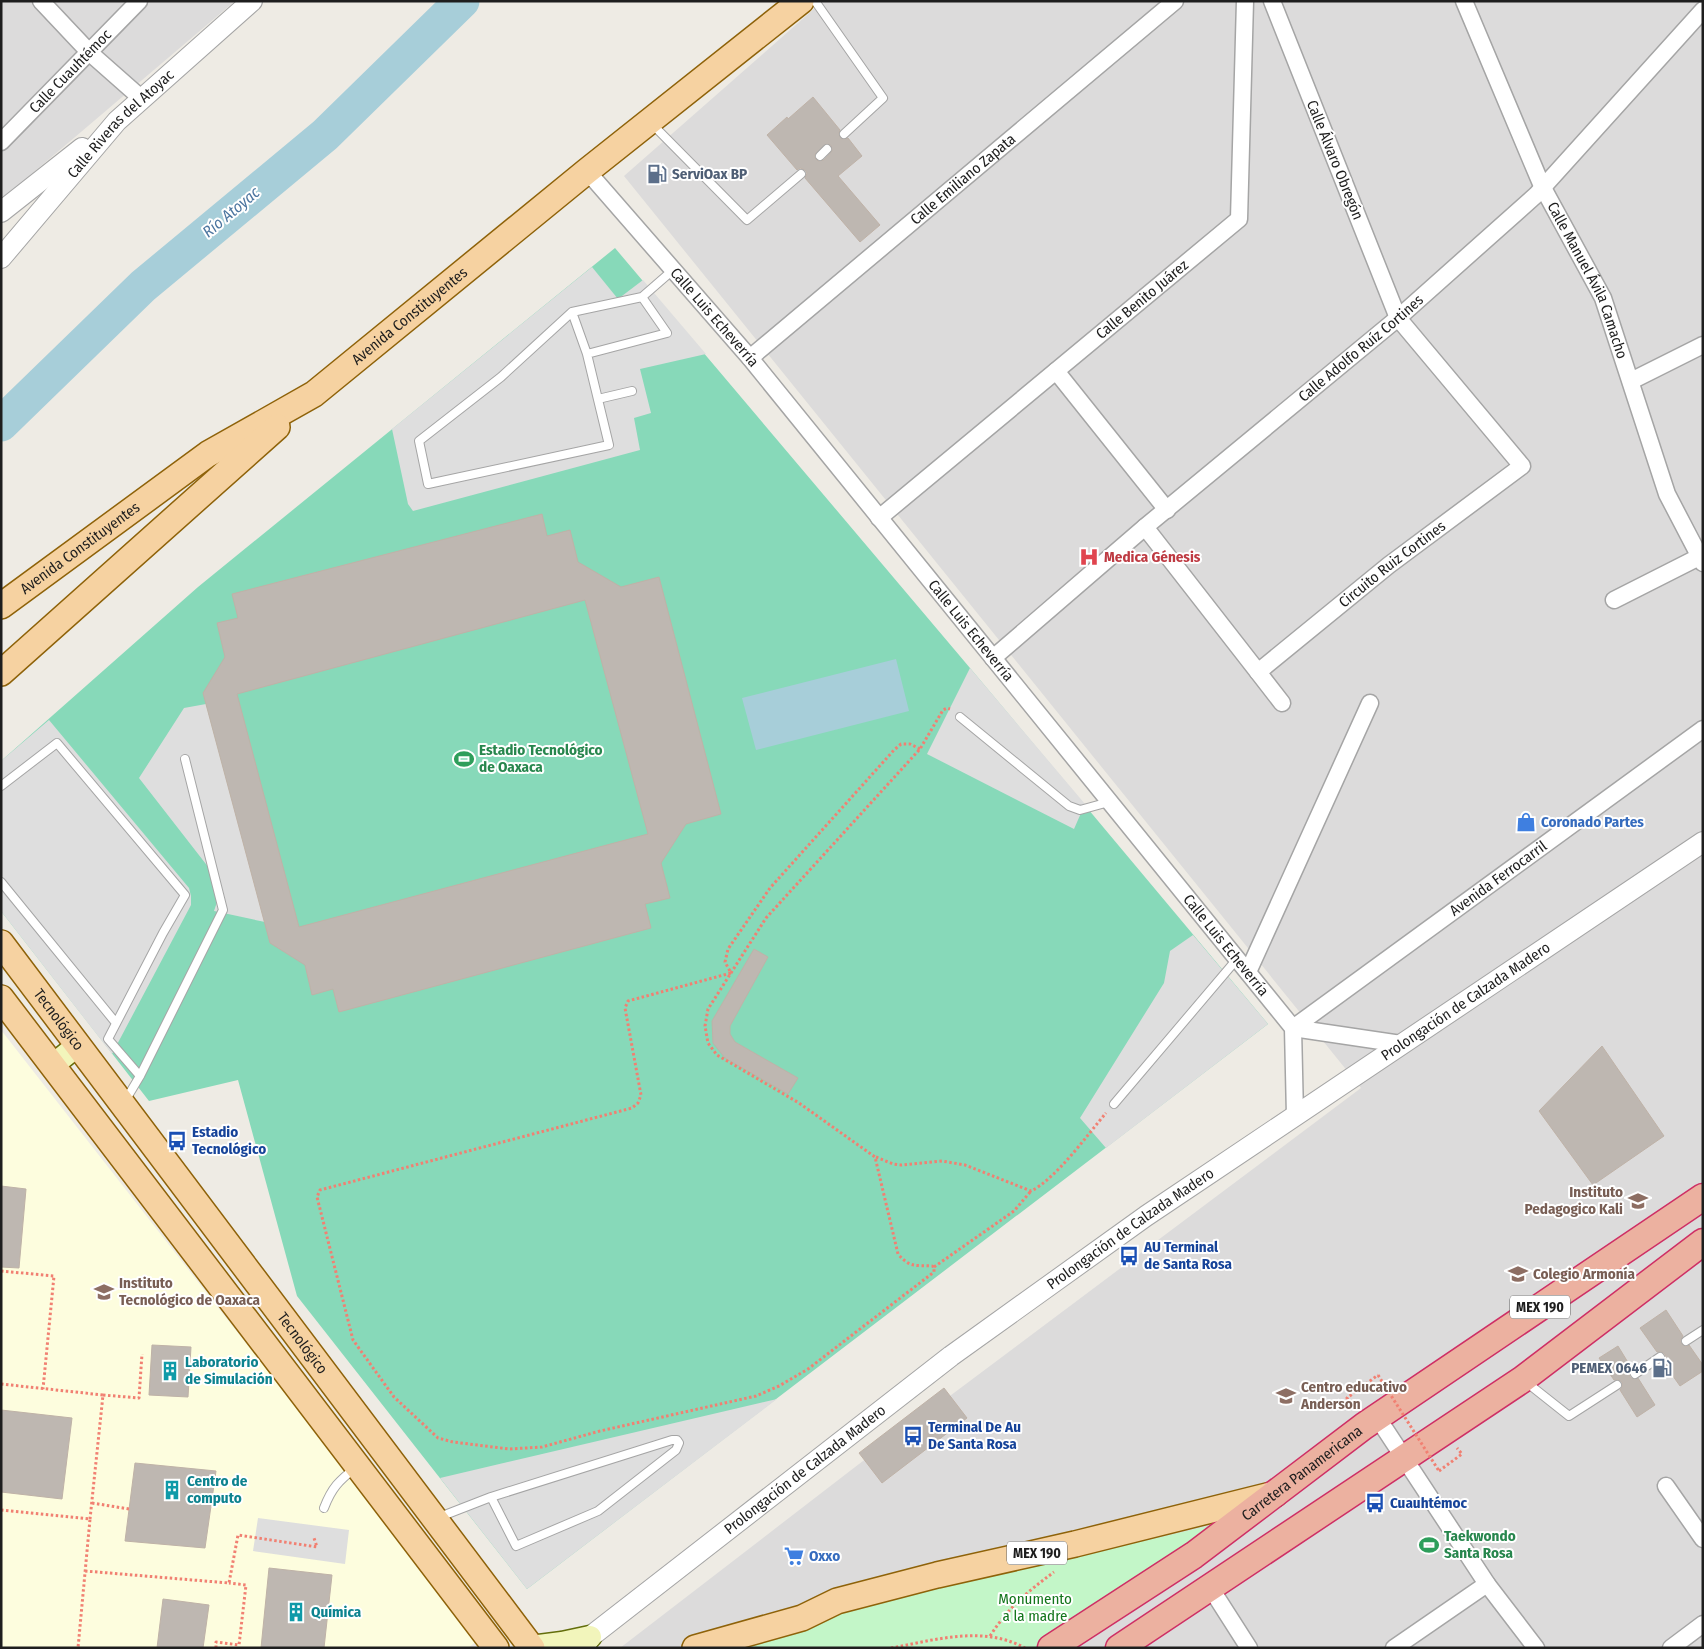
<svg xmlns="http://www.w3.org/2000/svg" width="1704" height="1649" viewBox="0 0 1704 1649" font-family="'Fira Sans Condensed',sans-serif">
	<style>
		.residential { fill: #dcdbdb }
		.education { fill: #fdfdde }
		.park { fill: #c3f6c8 }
		.pitch { fill: #87d9b9 }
		.parking { fill: #dedede }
		.water { fill: #a7ced9 }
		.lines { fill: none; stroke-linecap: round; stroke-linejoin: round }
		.river { stroke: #a7ced9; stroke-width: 35 }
		.building { fill: #beb7b1; stroke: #bfb2a7; fill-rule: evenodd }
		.service-casing { stroke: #a5a5a5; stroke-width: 10 }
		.minor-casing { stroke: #a5a5a5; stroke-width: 19 }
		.tertiary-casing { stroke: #a5a5a5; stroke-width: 22 }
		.secondary-casing { stroke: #636e0b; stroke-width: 25 }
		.primary-casing { stroke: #8e6209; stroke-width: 28 }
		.trunk-casing { stroke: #ce2f65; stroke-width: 29 }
		.path { stroke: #f18072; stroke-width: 3; stroke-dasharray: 2.5 2.5; stroke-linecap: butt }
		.service { stroke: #fff; stroke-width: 8 }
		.minor { stroke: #fff; stroke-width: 16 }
		.tertiary { stroke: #fff; stroke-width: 20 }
		.secondary { stroke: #f2f5bb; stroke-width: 22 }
		.primary { stroke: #f6d2a1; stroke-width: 25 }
		.trunk { stroke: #ecb1a0; stroke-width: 26 }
		.path-bridge { stroke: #f18072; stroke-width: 3; stroke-dasharray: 2.5 2.5; stroke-linecap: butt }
		.labels { text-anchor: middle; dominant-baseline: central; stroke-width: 4; stroke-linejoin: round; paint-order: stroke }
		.shield { fill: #fff; stroke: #626262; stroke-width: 1 }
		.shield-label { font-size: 14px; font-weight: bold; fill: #1e1e1e }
		.street-label { font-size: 15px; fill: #1e1e1e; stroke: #fff }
		.service-label { font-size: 15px; font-weight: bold; fill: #4e5e75; stroke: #fff; text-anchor: start }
		.health-label { font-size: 15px; font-weight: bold; fill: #be3a42; stroke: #fff; text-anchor: start }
		.leisure-label { font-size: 15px; font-weight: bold; fill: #27864d; stroke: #fff; text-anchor: start }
		.shop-label { font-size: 15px; font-weight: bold; fill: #366cbe; stroke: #fff; text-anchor: start }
		.transit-label { font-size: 15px; font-weight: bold; fill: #164399; stroke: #fff; text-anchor: start }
		.education-label { font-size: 15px; font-weight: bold; fill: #785e54; stroke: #fff; text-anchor: start }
		.culture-label { font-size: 15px; font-weight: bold; fill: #0d838f; stroke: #fff; text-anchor: start }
		.park-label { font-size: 15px; fill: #12751b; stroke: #fff }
		.water-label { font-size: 16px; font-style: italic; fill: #4d76a0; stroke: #fff }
	</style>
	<rect width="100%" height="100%" fill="#eeebe4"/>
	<!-- residential -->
	<path class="residential" d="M1,1H235L1,200Z
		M823,1H1703V1648H620L859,1464L1361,1088L624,176Z"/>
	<!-- education -->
	<path class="education" d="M1,1030L478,1640L468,1648H1Z"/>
	<!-- park -->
	<path class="park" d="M1217,1524L1049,1648H734L821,1618L879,1602Z"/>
	<!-- pitch -->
	<path class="pitch" d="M615,248L970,668L1268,1024L527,1589L297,1296L238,1080L149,1101L1,911V761L198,587Z"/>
	<!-- parking -->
	<path class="parking" d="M592,267L618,299L643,280L706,354L640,369L651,413L634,418L640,450L413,511L408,504L392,429Z
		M970,668L1085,804L1074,829L927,754Z
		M206,704L265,922L214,911L220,893L216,877L139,778L184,708Z
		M49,720L189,888L191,896V905L112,1054L1,911V761Z
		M1193,935L1268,1024L1106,1148L1080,1118L1164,983L1170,951Z
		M777,1399L527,1589L440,1478Z
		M258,1518L349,1530L345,1564L253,1551Z"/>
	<!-- water -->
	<path class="water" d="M896,659L909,711L756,750L742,698Z"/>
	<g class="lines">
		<!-- river -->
		<path class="river" d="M1,424L143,286L325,135L462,1"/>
	</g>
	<!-- building -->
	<path class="building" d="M813,97L840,130L839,133L840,137L843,139L848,138L862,156L838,176L880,225L860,242L805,178L807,173L805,170L800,168L797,170L767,135L787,117L788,119ZM826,144L831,145L832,151L824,160L818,161L815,158V154Z
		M542,514L547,536L570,530L578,562L621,587L659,577L721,814L686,824L661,863L670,898L645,904L651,928L339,1012L333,989L312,995L305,965L270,943L203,693L225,657L217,623L238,618L232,594ZM585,600L648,834L299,927L237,694Z
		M754,949L768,957L730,1026V1034L735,1042L798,1078L788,1094L725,1058L713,1043L712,1021Z
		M1602,1046L1664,1136L1593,1185L1539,1111Z
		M1,1186L26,1189L19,1268L1,1267Z
		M1666,1310L1683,1336L1680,1341L1682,1344L1686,1347L1689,1345L1703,1365V1371L1680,1386L1663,1362L1665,1359V1354L1662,1352H1657L1640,1328Z
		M152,1345L191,1347L188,1397L149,1395Z
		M1618,1346L1632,1369L1630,1372V1377L1633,1379L1638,1378L1655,1405L1637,1417L1620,1390L1622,1387V1382L1619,1380H1614L1599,1358Z
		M944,1388L967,1418L882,1483L859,1453Z
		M1,1410L72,1418L62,1499L1,1492Z
		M135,1463L216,1471L205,1548L125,1541Z
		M269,1568L332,1575L324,1648H261Z
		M163,1599L209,1605L203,1648H157Z"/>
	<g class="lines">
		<defs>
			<path id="service" d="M815,1L883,98L844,134
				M652,124L747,220L801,174
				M820,156L827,149
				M572,312L587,354L609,445L428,484L419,441L501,377L572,312L642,297
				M587,354L667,333L642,297L673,270
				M598,399L632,391
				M960,717L1069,806L1080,810L1109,802
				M1,786L57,743L185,895L163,933L108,1039L140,1076
				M1,882L116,1023
				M125,1101L140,1076L223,910L185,759
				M1114,1104L1237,959
				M1686,1341L1703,1330
				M1635,1374L1660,1357
				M1526,1382L1569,1416L1617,1385
				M324,1508C332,1487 339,1481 356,1467
				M437,1518L491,1497L672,1440H677L679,1443L676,1450L598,1511L516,1546L491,1497"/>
			<g id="minor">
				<path d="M41,1L90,53L141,98"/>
				<path id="s1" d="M1464,1L1542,186L1603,298L1667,494L1703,563"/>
				<path id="s2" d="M1,142L139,1"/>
				<path id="s3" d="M587,171L750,358L1293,1028L1295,1116"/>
				<path id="s4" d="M750,358L1175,1"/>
				<path d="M1056,371L1167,510"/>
				<path d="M1631,381L1703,345"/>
				<path id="s5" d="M879,518L1239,219L1245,1"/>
				<path id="s6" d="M1145,527L1258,672L1389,565L1522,466L1398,318L1272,1"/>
				<path d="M1614,600L1699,557"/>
				<path id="s7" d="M993,658L1145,527L1398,318L1536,195L1703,10"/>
				<path d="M1258,672L1282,703"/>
				<path d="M1248,972L1370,703"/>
				<path id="s8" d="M1293,1028L1703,729"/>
				<path d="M1293,1028L1401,1044"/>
				<path d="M1377,1417L1487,1584L1536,1648"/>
				<path d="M1666,1486L1703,1539"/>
				<path d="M1210,1587L1249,1648"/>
				<path d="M1394,1648L1487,1584"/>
				<path d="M1671,1648L1703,1624"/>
			</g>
			<g id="tertiary">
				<path d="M1,212L82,148"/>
				<path id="s9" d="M1,258L117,121L252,1"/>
				<path id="s10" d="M584,1648L590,1637L951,1356L1146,1216L1703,842"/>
			</g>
			<path id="secondary" d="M53,1065L78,1045
				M531,1647L562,1643L590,1637"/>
			<g id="primary">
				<path id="s11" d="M1,606L208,454L314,394L587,171L801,1"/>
				<path d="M1,673L277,427"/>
				<path id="s12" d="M1,943L532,1648"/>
				<path d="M1,998L496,1648"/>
				<path d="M695,1648L802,1618L837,1601L937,1575L1075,1544L1275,1494"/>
			</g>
			<g id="trunk">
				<path id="s13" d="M1051,1648L1194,1555L1364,1426L1703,1197"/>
				<path d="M1119,1648L1523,1379L1703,1242"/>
			</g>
		</defs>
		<!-- service casing -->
		<use href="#service" class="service-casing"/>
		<!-- minor casing -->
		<use href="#minor" class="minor-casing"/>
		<!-- tertiary casing -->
		<use href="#tertiary" class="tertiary-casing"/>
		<!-- secondary casing -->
		<use href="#secondary" class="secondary-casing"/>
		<!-- primary casing -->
		<use href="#primary" class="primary-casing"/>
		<!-- trunk casing -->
		<use href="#trunk" class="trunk-casing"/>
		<!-- path -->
		<path class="path" d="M920,749L910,744H901L894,750L770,888L728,949L725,962L731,973L628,1001L625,1008L641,1095L638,1103L632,1108L320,1190L317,1197L353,1340L394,1397L438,1438L453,1442L509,1449L542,1447L600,1431L756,1396L779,1386L808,1369L934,1272V1267L932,1266C915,1265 910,1268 898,1254L875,1157L799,1103L717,1055L708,1043L705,1026L708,1009L766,918L920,749L943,710L947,708L950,709
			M876,1157L893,1164L901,1165L942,1161L965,1165L1031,1191C1056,1179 1088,1134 1106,1113
			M934,1267L1014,1211L1031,1191
			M1,1271L54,1276L43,1389
			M1,1384L103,1395L90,1519
			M103,1395L139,1398L142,1354
			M1353,1408L1347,1398L1378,1375
			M1439,1471L1462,1454L1457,1448
			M92,1503L129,1509
			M1,1510L90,1519L78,1648
			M85,1571L229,1583L238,1535L317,1547L314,1538
			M990,1636C1009,1607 1027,1592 1054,1572
			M216,1648V1642L239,1645L246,1585L229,1583
			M891,1648C935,1640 983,1625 1025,1648"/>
		<!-- service -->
		<use href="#service" class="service"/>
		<!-- minor -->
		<use href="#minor" class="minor"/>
		<!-- tertiary -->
		<use href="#tertiary" class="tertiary"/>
		<!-- secondary -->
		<use href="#secondary" class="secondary"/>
		<!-- primary -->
		<use href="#primary" class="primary"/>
		<!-- trunk -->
		<use href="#trunk" class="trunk"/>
		<!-- path-bridge -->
		<path class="path-bridge" d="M1378,1375L1439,1471"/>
	</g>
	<!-- icons -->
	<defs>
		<symbol id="fuel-bare" viewBox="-9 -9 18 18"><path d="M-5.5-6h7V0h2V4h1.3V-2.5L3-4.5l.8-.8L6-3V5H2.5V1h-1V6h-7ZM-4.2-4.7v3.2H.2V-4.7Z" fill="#5c6f8a" stroke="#fff" stroke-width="2.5" paint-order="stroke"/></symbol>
		<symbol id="hospital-bare" viewBox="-9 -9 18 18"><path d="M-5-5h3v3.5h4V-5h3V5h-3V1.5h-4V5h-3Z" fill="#e0444e" stroke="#fff" stroke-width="2.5" paint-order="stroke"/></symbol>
		<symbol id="stadium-bare" viewBox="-9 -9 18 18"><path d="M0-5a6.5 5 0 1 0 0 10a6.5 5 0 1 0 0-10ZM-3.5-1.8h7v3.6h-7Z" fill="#2e9e5b" stroke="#fff" stroke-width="2.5" paint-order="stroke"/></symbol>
		<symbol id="shop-bare" viewBox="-9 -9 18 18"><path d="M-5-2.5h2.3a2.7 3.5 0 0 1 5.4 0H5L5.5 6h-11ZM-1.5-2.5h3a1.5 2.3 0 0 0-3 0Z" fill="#3f7fe0" stroke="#fff" stroke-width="2.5" paint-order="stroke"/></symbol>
		<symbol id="bus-bare" viewBox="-9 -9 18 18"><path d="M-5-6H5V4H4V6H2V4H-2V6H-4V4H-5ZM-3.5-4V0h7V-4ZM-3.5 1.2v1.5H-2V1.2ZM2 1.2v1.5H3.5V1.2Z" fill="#1a4fb4" stroke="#fff" stroke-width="2.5" paint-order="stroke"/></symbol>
		<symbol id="school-bare" viewBox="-9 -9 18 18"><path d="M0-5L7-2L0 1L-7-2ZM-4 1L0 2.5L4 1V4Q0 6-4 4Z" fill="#8d6e63" stroke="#fff" stroke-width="2.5" paint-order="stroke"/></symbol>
		<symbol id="university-bare" viewBox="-9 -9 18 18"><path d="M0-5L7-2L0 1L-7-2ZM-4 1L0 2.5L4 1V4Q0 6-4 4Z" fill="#8d6e63" stroke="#fff" stroke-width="2.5" paint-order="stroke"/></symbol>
		<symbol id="building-bare" viewBox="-9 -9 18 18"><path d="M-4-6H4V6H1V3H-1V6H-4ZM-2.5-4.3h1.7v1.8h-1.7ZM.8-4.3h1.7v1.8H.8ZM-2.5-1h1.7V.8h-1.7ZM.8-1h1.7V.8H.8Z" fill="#0f9aa8" stroke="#fff" stroke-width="2.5" paint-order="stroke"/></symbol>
		<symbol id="supermarket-bare" viewBox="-9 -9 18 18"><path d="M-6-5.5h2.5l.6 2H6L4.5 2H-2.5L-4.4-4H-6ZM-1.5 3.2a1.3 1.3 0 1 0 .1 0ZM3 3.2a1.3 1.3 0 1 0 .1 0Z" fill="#3f7fe0" stroke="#fff" stroke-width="2.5" paint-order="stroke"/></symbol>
	</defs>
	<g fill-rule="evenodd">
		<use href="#fuel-bare" x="643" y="160" width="28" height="28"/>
		<use href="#hospital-bare" x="1075" y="543" width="28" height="28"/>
		<use href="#stadium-bare" x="450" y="745" width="28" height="28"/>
		<use href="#shop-bare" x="1512" y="808" width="28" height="28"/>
		<use href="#bus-bare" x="163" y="1127" width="28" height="28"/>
		<use href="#school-bare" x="1624" y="1187" width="28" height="28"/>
		<use href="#bus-bare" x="1115" y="1242" width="28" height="28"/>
		<use href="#school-bare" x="1504" y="1260" width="28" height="28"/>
		<use href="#university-bare" x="90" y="1278" width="28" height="28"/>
		<use href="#fuel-bare" x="1648" y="1354" width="28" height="28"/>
		<use href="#building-bare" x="156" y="1357" width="28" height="28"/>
		<use href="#university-bare" x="1272" y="1382" width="28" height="28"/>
		<use href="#bus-bare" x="899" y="1422" width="28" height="28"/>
		<use href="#building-bare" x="158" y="1476" width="28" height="28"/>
		<use href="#bus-bare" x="1361" y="1489" width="28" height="28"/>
		<use href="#stadium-bare" x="1415" y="1531" width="28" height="28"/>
		<use href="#supermarket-bare" x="780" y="1542" width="28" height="28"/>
		<use href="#building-bare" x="282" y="1598" width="28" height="28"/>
	</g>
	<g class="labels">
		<!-- shield labels -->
		<g class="shield">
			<rect x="1510" y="1295.5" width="60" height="23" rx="4"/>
			<rect x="1007" y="1541.5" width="60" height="23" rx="4"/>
		</g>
		<g class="shield-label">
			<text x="1540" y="1307">MEX 190</text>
			<text x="1037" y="1553">MEX 190</text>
		</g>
		<!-- street labels -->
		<g class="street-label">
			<text stroke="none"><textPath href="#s2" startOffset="99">Calle Cuauhtémoc</textPath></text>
			<text stroke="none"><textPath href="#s9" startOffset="180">Calle Riveras del Atoyac</textPath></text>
			<text transform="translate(1335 160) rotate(68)">Calle Álvaro Obregón</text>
			<text stroke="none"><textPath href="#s4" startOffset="278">Calle Emiliano Zapata</textPath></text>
			<text stroke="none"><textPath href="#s1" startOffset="306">Calle Manuel Ávila Camacho</textPath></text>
			<text stroke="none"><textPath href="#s5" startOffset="342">Calle Benito Juárez</textPath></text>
			<text stroke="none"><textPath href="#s11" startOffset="502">Avenida Constituyentes</textPath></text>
			<text stroke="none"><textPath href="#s3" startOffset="194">Calle Luis Echeverría</textPath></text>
			<text stroke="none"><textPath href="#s7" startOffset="481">Calle Adolfo Ruíz Cortines</textPath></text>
			<text stroke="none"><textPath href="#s11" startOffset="98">Avenida Constituyentes</textPath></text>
			<text stroke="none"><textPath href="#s6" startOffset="356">Circuito Ruiz Cortines</textPath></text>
			<text stroke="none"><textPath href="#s3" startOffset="599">Calle Luis Echeverría</textPath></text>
			<text stroke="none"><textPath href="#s8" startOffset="254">Avenida Ferrocarril</textPath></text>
			<text stroke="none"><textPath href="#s3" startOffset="1004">Calle Luis Echeverría</textPath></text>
			<text stroke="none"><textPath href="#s10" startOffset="1095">Prolongación de Calzada Madero</textPath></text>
			<text stroke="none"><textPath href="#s12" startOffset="96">Tecnológico</textPath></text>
			<text stroke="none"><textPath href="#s10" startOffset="690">Prolongación de Calzada Madero</textPath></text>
			<text stroke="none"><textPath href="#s12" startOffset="501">Tecnológico</textPath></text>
			<text stroke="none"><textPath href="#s10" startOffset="285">Prolongación de Calzada Madero</textPath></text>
			<text stroke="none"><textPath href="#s13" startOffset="306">Carretera Panamericana</textPath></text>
		</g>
		<!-- service labels -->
		<g class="service-label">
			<text x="672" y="174">ServiOax BP</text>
			<text x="1647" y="1368" text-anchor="end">PEMEX 0646</text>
		</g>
		<!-- health labels -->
		<g class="health-label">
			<text x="1104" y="557">Medica Génesis</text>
		</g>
		<!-- leisure labels -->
		<g class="leisure-label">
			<text x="479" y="750">Estadio Tecnológico<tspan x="479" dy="17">de Oaxaca</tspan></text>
			<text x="1444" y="1536">Taekwondo<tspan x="1444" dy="17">Santa Rosa</tspan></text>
		</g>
		<!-- shop labels -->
		<g class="shop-label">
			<text x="1541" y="822">Coronado Partes</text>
			<text x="809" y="1556">Oxxo</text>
		</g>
		<!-- transit labels -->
		<g class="transit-label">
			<text x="192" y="1132">Estadio<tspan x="192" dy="17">Tecnológico</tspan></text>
			<text x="1144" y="1247">AU Terminal<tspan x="1144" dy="17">de Santa Rosa</tspan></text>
			<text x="928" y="1427">Terminal De Au<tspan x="928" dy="17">De Santa Rosa</tspan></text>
			<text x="1390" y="1503">Cuauhtémoc</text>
		</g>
		<!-- education labels -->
		<g class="education-label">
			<text x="1623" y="1192" text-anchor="end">Instituto<tspan x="1623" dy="17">Pedagogico Kali</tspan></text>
			<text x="1533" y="1274">Colegio Armonía</text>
			<text x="119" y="1283">Instituto<tspan x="119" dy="17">Tecnológico de Oaxaca</tspan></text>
			<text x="1301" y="1387">Centro educativo<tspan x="1301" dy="17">Anderson</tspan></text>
		</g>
		<!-- culture labels -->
		<g class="culture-label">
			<text x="185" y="1362">Laboratorio<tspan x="185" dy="17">de Simulación</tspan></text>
			<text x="187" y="1481">Centro de<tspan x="187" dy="17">computo</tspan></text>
			<text x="311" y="1612">Química</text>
		</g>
		<!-- park labels -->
		<g class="park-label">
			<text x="1035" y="1599">Monumento<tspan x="1035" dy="17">a la madre</tspan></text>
		</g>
		<!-- water labels -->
		<g class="water-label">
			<text transform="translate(231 212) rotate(-40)">Río Atoyac</text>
		</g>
	</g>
	<!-- border -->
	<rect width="1704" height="1649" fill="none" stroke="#1e1e1e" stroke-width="5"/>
</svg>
